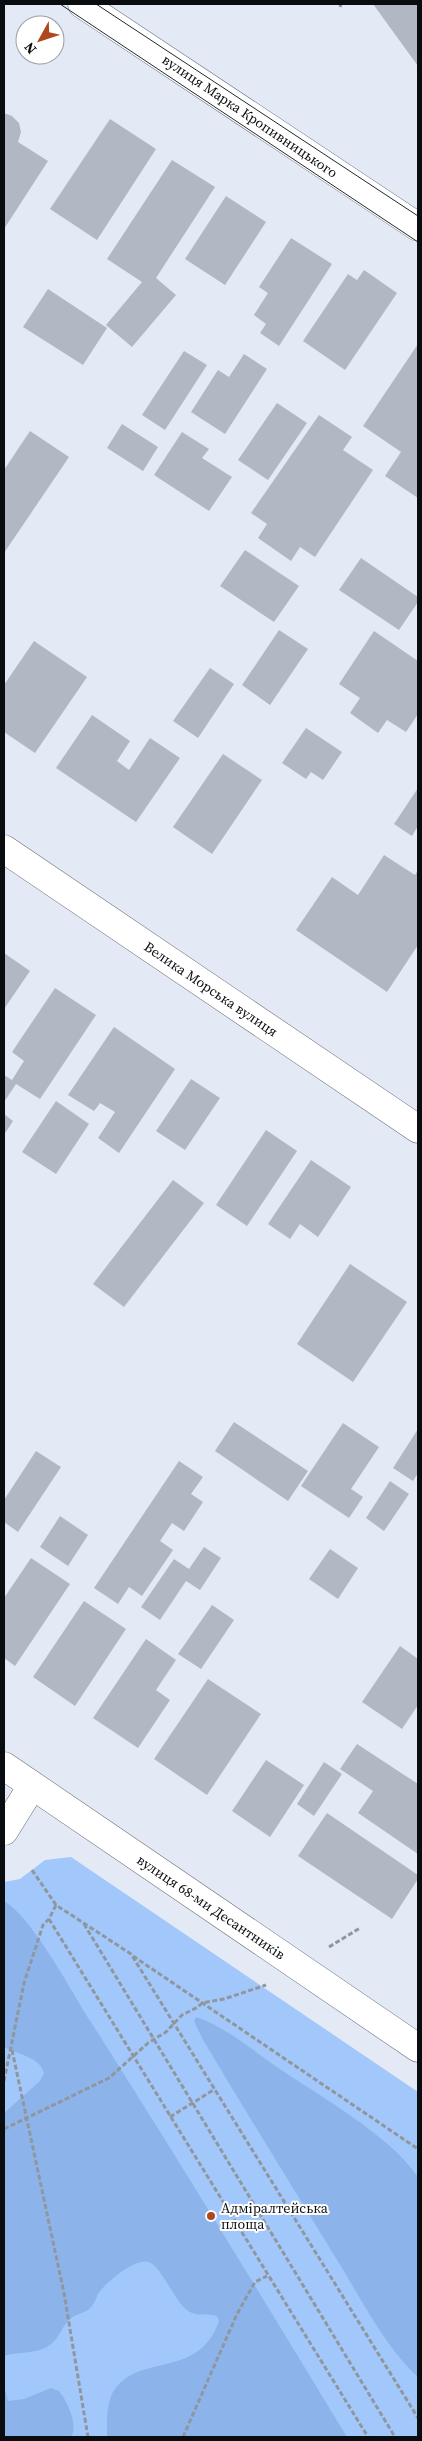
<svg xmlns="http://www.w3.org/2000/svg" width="422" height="2441" viewBox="0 0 422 2441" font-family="'Source Serif 4',serif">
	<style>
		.green { fill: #a2c8fb }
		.forest { fill: #8cb4eb }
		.building { fill: #b1b8c3 }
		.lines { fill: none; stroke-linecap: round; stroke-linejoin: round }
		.minor-casing { stroke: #666d76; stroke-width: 29 }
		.tertiary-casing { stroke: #666d76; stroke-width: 29 }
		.secondary-casing { stroke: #666d76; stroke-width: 29 }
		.path { stroke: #90969e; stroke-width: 3; stroke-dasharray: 5 2.5; stroke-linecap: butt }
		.minor { stroke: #fff; stroke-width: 28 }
		.tertiary { stroke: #fff; stroke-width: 28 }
		.secondary { stroke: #fff; stroke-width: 28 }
		.tram { stroke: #25282c; stroke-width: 1 }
		.poi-dot { fill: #ae481f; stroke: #fff; stroke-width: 2 }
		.labels { text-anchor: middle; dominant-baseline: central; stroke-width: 4; stroke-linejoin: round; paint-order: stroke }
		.street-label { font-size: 14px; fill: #0a0d10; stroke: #fff }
		.poi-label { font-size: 14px; fill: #0a0d10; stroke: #fff; text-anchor: start }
	</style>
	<rect width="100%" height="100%" fill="#e3eaf5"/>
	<!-- green -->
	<path class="green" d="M71,1857L418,2092V2437H4V1882L20,1879L45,1860Z"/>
	<!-- forest -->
	<path class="forest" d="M4,1901C31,1916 71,1990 89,2019C177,2157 262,2297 347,2437H107C107,2423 106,2400 115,2389C141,2353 199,2379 219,2321L217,2316C208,2313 197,2317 188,2311C174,2301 161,2265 148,2262C135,2258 105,2283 98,2294C96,2298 95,2303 91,2307C86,2314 75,2313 69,2320C62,2327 59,2338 51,2344C38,2355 19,2351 4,2356V2113L40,2081L44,2073C39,2056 18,2055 4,2047Z
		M196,2017C224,2026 250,2048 274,2065C316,2094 390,2135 418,2177L417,2376C384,2346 358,2293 334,2255C290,2183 245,2111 202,2038L194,2021Z
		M4,2386L8,2401L24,2399L51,2388L59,2391C67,2401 79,2425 71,2437H4Z"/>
	<!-- building -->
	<path class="building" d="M373,4H418V66Z
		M4,113L12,116L19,123L21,132L18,142L48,161L4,229Z
		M110,119L156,149L97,240L50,209Z
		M172,160L215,187L156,278L176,295L132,347L106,325L142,282L107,259Z
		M226,196L266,222L225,285L185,259Z
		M291,238L332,264L279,346L260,333L266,324L254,315L268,293L259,287Z
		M364,270L397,293L345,370L303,341L348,274L357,280Z
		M48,289L107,328L83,365L23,327Z
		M418,344V498L385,476L401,452L363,426Z
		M184,351L207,365L165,430L142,415Z
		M244,354L267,369L225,434L191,412L218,370L229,377Z
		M277,403L307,423L268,480L238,460Z
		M319,415L352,437L343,450L373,470L315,557L300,547L291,561L258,538L267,524L251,513Z
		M122,424L158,447L143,471L107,448Z
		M30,431L69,457L4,553V470Z
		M182,432L209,449L202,458L232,477L209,511L154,475Z
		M245,550L299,586L274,622L220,586Z
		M361,558L418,597V602L399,630L339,590Z
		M279,630L308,649L270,705L242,685Z
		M374,631L418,661V714L406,732L387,720L378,733L350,713L360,698L339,684Z
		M34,641L87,677L35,753L4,732V685Z
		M210,668L234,684L198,738L173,721Z
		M92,715L130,741L117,761L129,770L150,738L180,758L136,822L56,768Z
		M306,728L342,752L323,780L311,772L306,779L282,763Z
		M223,754L262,780L212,854L173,827Z
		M418,788V826L412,836L394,824Z
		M384,855L415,875L418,870V945L387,992L296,930L332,877L358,895Z
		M4,953L30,971L4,1009Z
		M55,988L96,1015L40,1099L16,1084L4,1102V1075L12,1080L24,1061L12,1052Z
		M114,1027L175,1069L119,1153L98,1138L115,1112L100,1103L94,1111L68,1095Z
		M191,1079L220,1098L185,1150L156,1131Z
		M56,1101L89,1124L56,1174L22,1152Z
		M4,1114L13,1121L4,1135Z
		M266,1130L297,1151L247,1226L216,1205Z
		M311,1160L351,1187L318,1237L300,1224L290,1239L268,1224Z
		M173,1180L204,1203L124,1307L93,1284Z
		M350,1264L407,1302L353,1382L297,1344Z
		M234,1422L308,1471L288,1501L215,1451Z
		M343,1423L379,1447L351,1489L363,1497L349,1518L301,1486Z
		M418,1429V1473L413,1481L393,1468Z
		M36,1451L61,1467L18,1532L4,1522V1500Z
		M179,1461L203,1477L191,1494L203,1502L184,1531L172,1523L160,1541L173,1550L142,1596L129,1587L118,1604L94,1588Z
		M390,1481L409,1494L384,1531L366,1518Z
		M60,1516L88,1535L68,1566L40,1547Z
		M204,1547L221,1558L200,1590L186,1581L160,1620L141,1607L174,1559L189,1569Z
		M330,1549L358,1568L338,1599L309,1579Z
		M31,1558L70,1584L15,1666L4,1658V1598Z
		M84,1601L126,1629L75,1706L33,1677Z
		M212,1605L234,1620L201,1669L178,1654Z
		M146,1639L176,1660L156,1690L170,1700L138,1748L93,1718Z
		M400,1646L418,1659V1705L402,1729L362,1702Z
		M208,1679L261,1714L207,1795L154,1759Z
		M357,1744L418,1784V1854L358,1813L373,1791L340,1769Z
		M266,1760L304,1785L270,1837L232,1811Z
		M324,1762L342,1774L314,1816L297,1804Z
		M327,1813L418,1875V1879L392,1919L298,1856Z"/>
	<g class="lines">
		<defs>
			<path id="minor" d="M82,4L418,227
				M4,1831L32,1786"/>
			<path id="tertiary" d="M4,849L418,1129"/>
			<path id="secondary" d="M4,1766L418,2048"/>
		</defs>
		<!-- minor casing -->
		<use href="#minor" class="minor-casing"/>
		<!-- tertiary casing -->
		<use href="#tertiary" class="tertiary-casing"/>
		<!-- secondary casing -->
		<use href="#secondary" class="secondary-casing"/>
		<!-- path -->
		<path class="path" d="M340,7L341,4
			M32,1870L56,1905L131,1954L418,2418
			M49,1919L368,2437
			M84,1924L395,2437
			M329,1947L360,1928
			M133,1956L418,2149
			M12,2050L64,2293L88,2437
			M4,2081L24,1983L43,1925L49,1919L56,1905
			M170,2117L215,2089
			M4,2129L109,2078L148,2043L166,2032L182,2015L198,2007L202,2003L224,1999L266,1985
			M183,2437L237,2314L255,2282L267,2276"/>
		<!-- minor -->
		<use href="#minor" class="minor"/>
		<!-- tertiary -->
		<use href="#tertiary" class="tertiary"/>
		<!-- secondary -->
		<use href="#secondary" class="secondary"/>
		<!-- tram -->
		<path class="tram" d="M60,4L418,242
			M96,4L418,216"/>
	</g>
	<!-- markers -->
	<circle class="poi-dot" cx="211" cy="2216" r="5"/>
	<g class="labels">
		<!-- street labels -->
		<g class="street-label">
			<text transform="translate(250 116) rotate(34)">вулиця Марка Кропивницького</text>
			<text transform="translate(211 989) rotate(34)">Велика Морська вулиця</text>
			<text transform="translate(211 1907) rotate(34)">вулиця 68-ми Десантників</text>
		</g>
		<!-- poi labels -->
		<g class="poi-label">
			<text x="221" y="2208">Адміралтейська<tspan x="221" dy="16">площа</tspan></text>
		</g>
	</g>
	<!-- border -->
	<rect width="422" height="2441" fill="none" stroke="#0a0d10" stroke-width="10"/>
	<!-- north arrow -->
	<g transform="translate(40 40) rotate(230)"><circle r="24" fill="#ffffff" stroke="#9d9e9f"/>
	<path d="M0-4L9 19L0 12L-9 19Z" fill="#ae481f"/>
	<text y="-8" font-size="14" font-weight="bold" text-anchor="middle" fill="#0a0d10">N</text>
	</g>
</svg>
